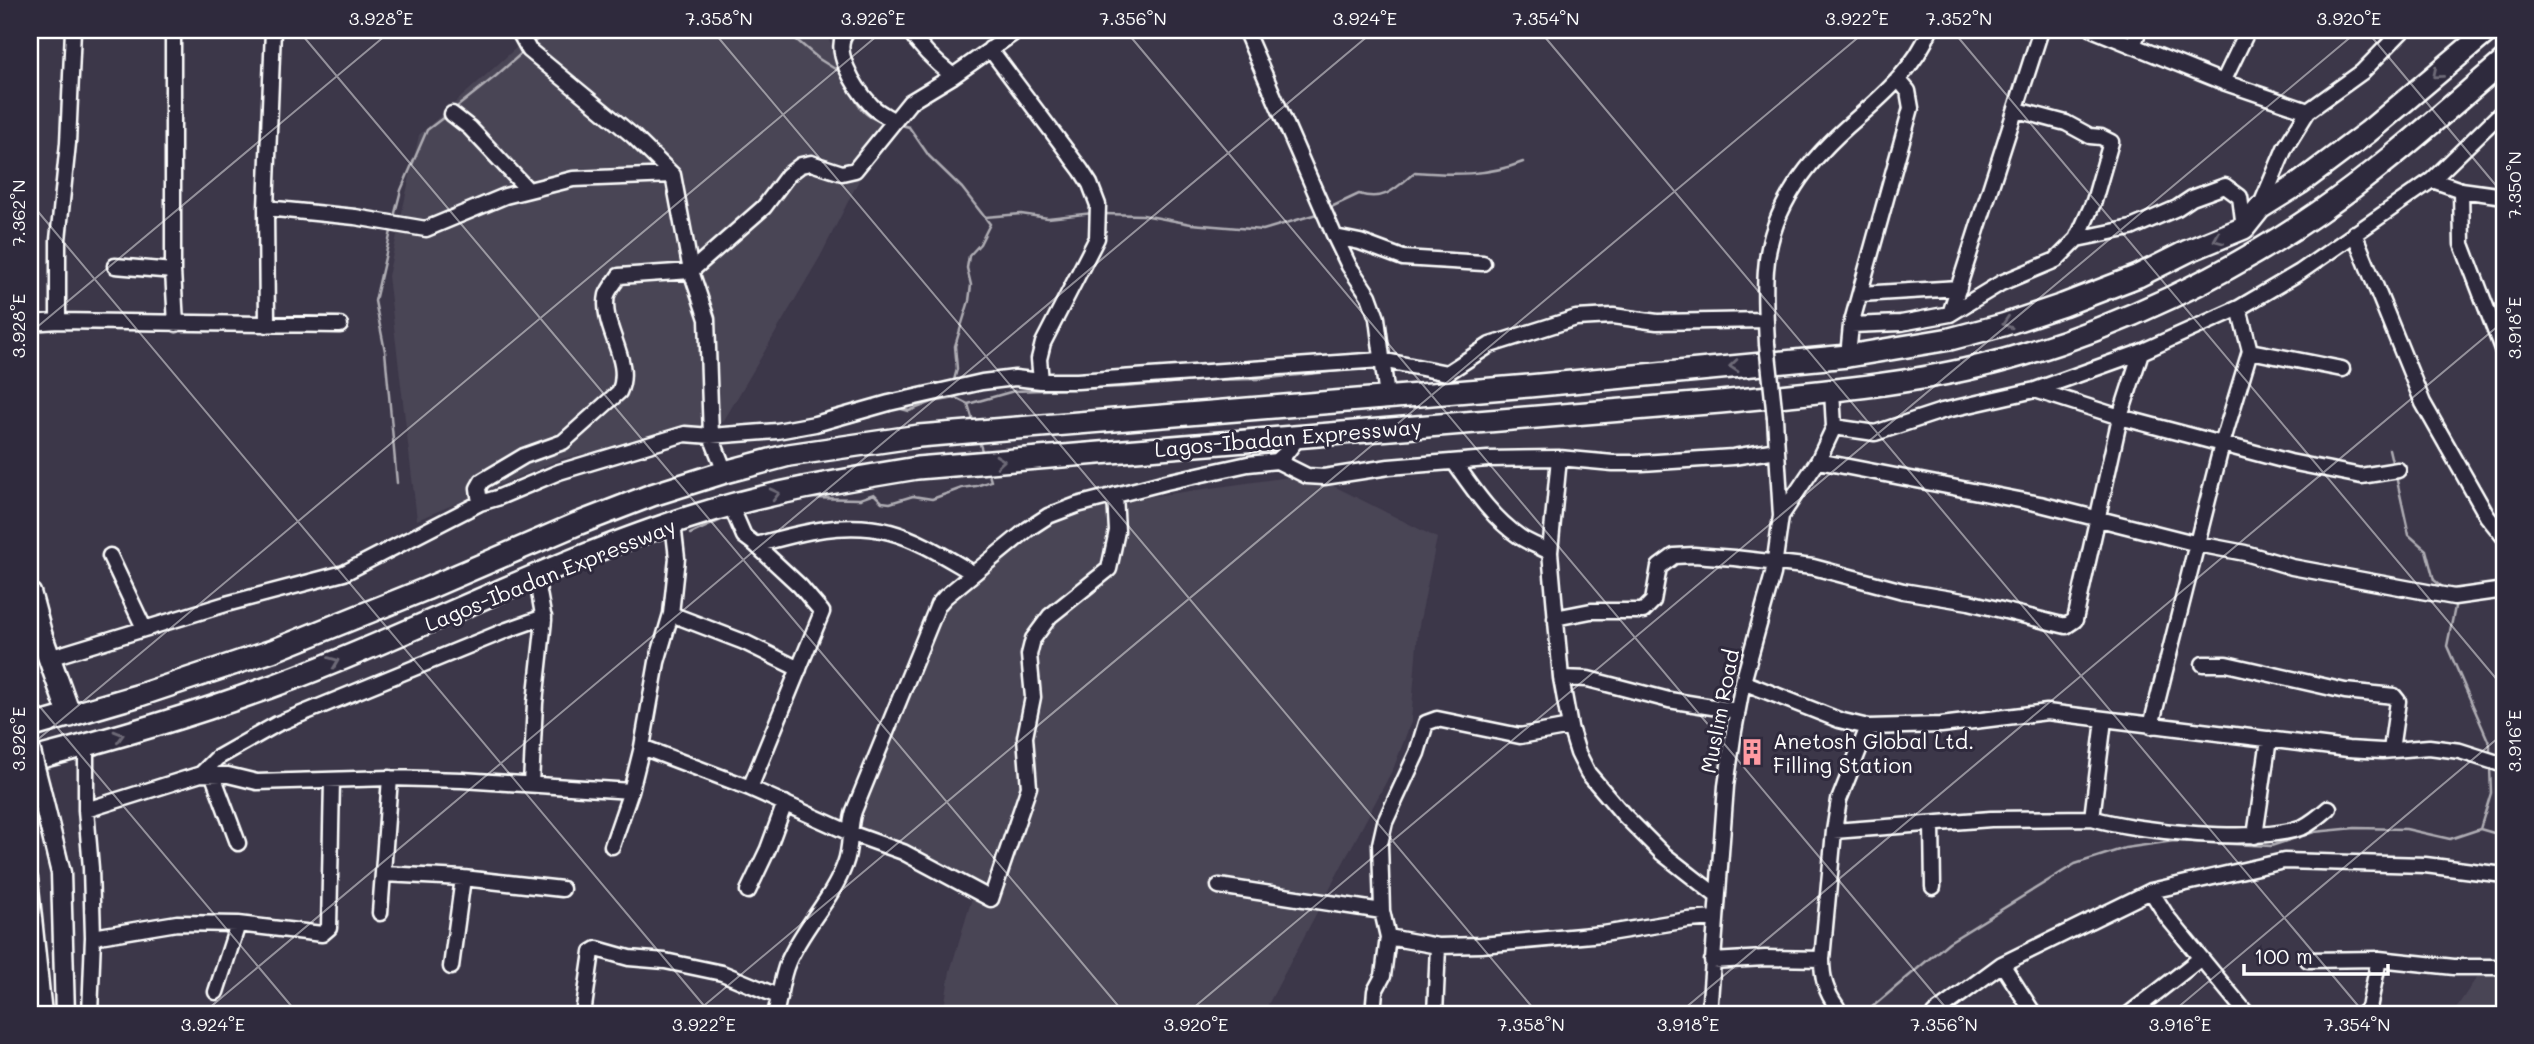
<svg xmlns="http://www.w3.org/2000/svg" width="2534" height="1044" viewBox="0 0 2534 1044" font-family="Mali,sans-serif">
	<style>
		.built { fill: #494455 }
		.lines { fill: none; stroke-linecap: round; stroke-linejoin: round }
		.stream { stroke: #afadb4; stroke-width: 2.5 }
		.minor-casing { stroke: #fff; stroke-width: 19 }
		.major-casing { stroke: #fff; stroke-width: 23 }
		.highway-casing { stroke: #fff; stroke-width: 26 }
		.minor { stroke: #2f2a3d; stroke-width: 14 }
		.major { stroke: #2f2a3d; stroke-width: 18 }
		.highway { stroke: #2f2a3d; stroke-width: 21 }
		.minor-bridge-casing { stroke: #fff; stroke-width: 19; stroke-linecap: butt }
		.major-bridge-casing { stroke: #fff; stroke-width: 23; stroke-linecap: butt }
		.minor-bridge { stroke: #2f2a3d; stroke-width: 14 }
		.major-bridge { stroke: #2f2a3d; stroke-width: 18 }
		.oneway { stroke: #6d6a77 }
		.ticks { fill: none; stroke: #fff; stroke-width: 2; stroke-opacity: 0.45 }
		.labels { text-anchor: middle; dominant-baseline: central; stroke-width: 6; stroke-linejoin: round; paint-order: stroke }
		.street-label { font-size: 21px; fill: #fff; stroke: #2f2a3d }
		.poi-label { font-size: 21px; fill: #fff; stroke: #2f2a3d; text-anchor: start }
		.neatline { fill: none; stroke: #fff; stroke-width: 2.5 }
		.ticks-label { font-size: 18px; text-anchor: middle; fill: #fff }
	</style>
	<rect width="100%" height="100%" fill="#3c3749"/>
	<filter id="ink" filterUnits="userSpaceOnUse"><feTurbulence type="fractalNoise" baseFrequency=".0143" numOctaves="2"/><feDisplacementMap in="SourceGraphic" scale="14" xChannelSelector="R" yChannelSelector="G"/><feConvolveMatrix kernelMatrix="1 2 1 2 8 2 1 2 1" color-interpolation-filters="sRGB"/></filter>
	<g filter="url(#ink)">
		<!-- built -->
		<path class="built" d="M536,30H821L890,119L820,257L723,422L561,459L417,520L388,276L419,135Z
			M1310,474L1437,538L1418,630L1411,722L1394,767L1263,1014H943L950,971L976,885L855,828L948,595L1063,509Z
			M2504,971V1014H2452L2477,977Z"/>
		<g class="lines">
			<!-- stream -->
			<path class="stream" d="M785,30L819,59L843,74
				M531,45L547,30
				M849,87C856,102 863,117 881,121
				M453,110L496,76L523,52
				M897,124L909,127L929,156L962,188L990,224L980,244L969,256L967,268L971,285L969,301L955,346L957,369L953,384
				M1329,208L1359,194C1385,202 1396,188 1415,172C1452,175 1488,176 1523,162
				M1103,214L1143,215L1191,224L1263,230L1320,213
				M394,217L401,190L427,130L448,114
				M985,217L1021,214L1048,218L1093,213
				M392,227L375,301L385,351L397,483
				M955,394L956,398L968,404L974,424
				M968,404L1014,391L1124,387L1206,380L1259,379L1377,367
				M851,422L898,408L909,411L932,402L956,398
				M979,441L983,454
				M2389,449L2393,466
				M2396,476L2409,535L2426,550L2434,580L2446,590
				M807,498L860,499L874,494L882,502L890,503L913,496L932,499L962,488L976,486L991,481L988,471
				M690,534L730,516
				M2456,602L2447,646L2490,745V757
				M2480,829L2491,793L2490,767
				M1864,1014L1949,942L2075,864L2125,848L2174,841L2271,846L2314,832L2355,828L2406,829L2450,839L2480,829L2504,836"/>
			<defs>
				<path id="minor" d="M173,30V271L176,324
					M518,30L529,50L632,135L673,175L691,271L707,319L711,436L725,472
					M848,30C829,48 856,89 871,105C877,112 887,116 894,121
					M909,30C921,49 935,62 953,76
					M1245,30L1335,237L1349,266L1369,296L1377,318L1387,397
					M2094,30L2223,82L2308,111
					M2133,46L2139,30
					M990,49L1081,170L1090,184L1098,205L1097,238L1043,343L1039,359L1041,381
					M2223,82L2248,30
					M2017,110L2066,123L2090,136L2101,137L2111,142L2094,201L2077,239
					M452,114L470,128L528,190
					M2432,180L2461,190L2504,196
					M2461,190L2462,244L2504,354
					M2260,207L2285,148L2308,111L2362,72L2403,30
					M266,208L355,217L426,229L505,196L573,179L673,175
					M2354,233L2423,403L2487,516L2504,537
					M1335,237L1360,242L1403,258L1483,263
					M115,266L173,271
					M1860,294L1959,288
					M1950,314L2041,30
					M58,321V240L68,143L73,30
					M30,323L58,321L340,325
					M267,325L266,208L273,30
					M1851,325L1901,323L1950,314L2001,283L2056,260L2077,239L2131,228L2177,208L2192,198L2225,186L2240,197L2244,228
					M1767,344C1766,320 1764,295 1766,270C1770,207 1810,158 1856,119C1885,94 1916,66 1930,30
					M2250,351L2342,369
					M1848,356L1851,325L1911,108L1908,91L1898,79
					M2035,390L2120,417L2290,462L2361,476L2398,470
					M1834,427L1875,433L1942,411L2035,390L2141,352L2239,308L2300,272L2432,180L2504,110
					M1559,458L1550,552L1561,678L1570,727L1578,753L1588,773L1623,814L1662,853L1717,896
					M1277,461L1307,476L1324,477L1389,467L1488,459L1559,458L1613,463H1642L1733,457L1777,450
					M1818,461L2040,504L2198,544L2245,553L2292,567L2454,597L2504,590
					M1454,462C1473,489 1492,518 1520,537C1529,543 1540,547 1550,552
					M480,503L478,488L482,481L524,456L563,442L619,392C634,361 600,327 607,295C609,289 616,281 619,276L691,271L764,207L788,175L801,165L811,163L842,173L855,170L910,102L953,76L1018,30
					M731,506L744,536L756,545C799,533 845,520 890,532C920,540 947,558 973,573
					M1781,516L1818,461L1834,427L1832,391
					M110,556L144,628
					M671,614L744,642L799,669
					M1555,618L1591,611H1643L1653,601L1659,567L1674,556L1694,555L1734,558L1813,567L1903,591L1969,602L2066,626L2075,620L2120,417L2141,352
					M49,658L226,604L344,573L480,503L497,498L559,472L685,434L711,436L777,431L815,424L889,403L982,382L1015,378L1041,381H1077L1381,360L1447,373L1490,345L1576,318L1613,316L1657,322L1766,320
					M2203,664H2226L2345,691L2394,696L2398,701L2391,750
					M1561,678L1588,679L1669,700L1737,711
					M1743,682L1839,720L1868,727L1941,725L2047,712L2348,749L2382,751L2429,747L2460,751L2504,765
					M2104,720L2092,818C2138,832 2258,844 2303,827C2313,822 2321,815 2329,808
					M2151,726L2222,444L2250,351L2239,308
					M86,746V810L91,868L93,937L90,1014
					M642,747L750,788L850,833L903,852L991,899L1029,787L1025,737L1033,697L1029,655L1033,639L1050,616L1109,569L1117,531L1115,495
					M212,773L238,843
					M201,774L217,758L277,724L507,630L544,617
					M531,784L535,703L544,620L536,576
					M750,788L822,612L800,586L756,545
					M86,810L201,774L228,775L257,782L390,778L462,780L631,791
					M1932,825L1933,887
					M1834,831L1991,819L2092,818
					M2255,836L2269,739
					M612,846L631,791L642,747L657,662L671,614L677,558L673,523
					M384,874L463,878L562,889
					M30,879L44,1014
					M1219,886L1382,911
					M748,891L768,849L785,803
					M2151,891L2168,918L2247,1014
					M380,913L390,778
					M93,937L177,923L238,924L322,934L329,928L332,780
					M1388,937L1438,946L1481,945L1603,934L1688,920L1715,918
					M2308,960L2379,959L2454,967H2504
					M1712,961L1765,958L1822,959
					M2002,964L2034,1014
					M451,967L463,878
					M216,992L238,924
					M1837,1007C1826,992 1822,979 1822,959L1834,831L1839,800L1868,727
					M583,1014L592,952L597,949L629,958L665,961L722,973L780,997
					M775,1014C780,998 781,977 788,962C803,927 832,900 845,864C852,846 848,829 854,811L938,605L945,597L1028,529L1048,516L1077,505L1166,482L1248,464L1277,461L1287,452L1300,435
					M1373,1014L1375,991L1383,976L1388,937L1382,911L1380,844L1385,822L1417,753L1426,723L1437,719L1520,736L1570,727
					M1435,1014L1438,946
					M1709,1014L1726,786L1734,731L1743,682L1773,574L1781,516L1775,418
					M1934,1014L2002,964L2151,891L2284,861L2425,865L2504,875
					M2129,1014L2201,958
					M2362,1014L2369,1008L2379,959"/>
				<path id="major" d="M41,791L61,873L65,1014"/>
				<path id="highway" d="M30,594L41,635L70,716
					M30,727L140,695L272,651L426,589L577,524L652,495L725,472L789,455L919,436L1529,386L1848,356L1950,339L2003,325L2063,305L2138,276L2188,251L2244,228L2260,208L2300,183L2368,132L2489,30
					M30,760C136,733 241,701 342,659C461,610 577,552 700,514C770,492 844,480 917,468L1720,402C1816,392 1915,385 2008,359C2118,328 2226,276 2319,212C2384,167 2444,112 2504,61"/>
			</defs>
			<!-- minor casing -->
			<use href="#minor" class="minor-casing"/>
			<!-- major casing -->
			<use href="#major" class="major-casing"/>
			<!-- highway casing -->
			<use href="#highway" class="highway-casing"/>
			<!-- minor -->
			<use href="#minor" class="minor"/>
			<!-- major -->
			<use href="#major" class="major"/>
			<!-- highway -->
			<use href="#highway" class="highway"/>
			<defs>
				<path id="minor-bridge" d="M1767,344L1775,418"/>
				<path id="major-bridge" d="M30,748L41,791"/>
			</defs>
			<!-- minor-bridge casing -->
			<use href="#minor-bridge" class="minor-bridge-casing"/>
			<!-- major-bridge casing -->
			<use href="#major-bridge" class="major-bridge-casing"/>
			<!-- minor-bridge -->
			<use href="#minor-bridge" class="minor-bridge"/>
			<!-- major-bridge -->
			<use href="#major-bridge" class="major-bridge"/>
		</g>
		<!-- one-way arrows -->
		<defs><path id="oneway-chevron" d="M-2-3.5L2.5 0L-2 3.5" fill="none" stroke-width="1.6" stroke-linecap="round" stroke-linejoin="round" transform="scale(1.75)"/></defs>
		<g class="oneway">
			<use href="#oneway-chevron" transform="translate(2437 74) rotate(140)"/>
			<use href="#oneway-chevron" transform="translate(2218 239) rotate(157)"/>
			<use href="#oneway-chevron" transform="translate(2007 323) rotate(163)"/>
			<use href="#oneway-chevron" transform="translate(1734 366) rotate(175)"/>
			<use href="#oneway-chevron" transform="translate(1000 461) rotate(-5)"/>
			<use href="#oneway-chevron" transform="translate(775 494) rotate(-14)"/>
			<use href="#oneway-chevron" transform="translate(334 662) rotate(-22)"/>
			<use href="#oneway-chevron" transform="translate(119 736) rotate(-16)"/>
		</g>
	</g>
	<!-- ticks -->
	<path class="ticks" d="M298,30L1125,1014M712,30L1538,1014M1125,30L1951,1014M1539,30L2365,1014M1952,30L2504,688M2366,30L2504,195M30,202L711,1014M30,333L392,30M30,695L298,1014M30,746L884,30M202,1014L1375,30M694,1014L1867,30M1186,1014L2359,30M1678,1014L2504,321M2170,1014L2504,733"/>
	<!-- icons -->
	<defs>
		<symbol id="building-bare" viewBox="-9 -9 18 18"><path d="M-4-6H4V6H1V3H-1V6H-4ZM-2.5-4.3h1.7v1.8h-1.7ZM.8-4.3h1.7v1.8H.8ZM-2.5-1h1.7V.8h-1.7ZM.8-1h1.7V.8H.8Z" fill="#ff9aa2" stroke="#2f2a3d" stroke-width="2.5" paint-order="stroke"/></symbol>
	</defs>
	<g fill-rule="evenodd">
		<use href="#building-bare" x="1733" y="733" width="38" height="38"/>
	</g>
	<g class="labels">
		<!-- street labels -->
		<g class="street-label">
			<text transform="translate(1288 437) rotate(-5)">Lagos-Ibadan Expressway</text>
			<text transform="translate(550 574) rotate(-22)">Lagos-Ibadan Expressway</text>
			<text transform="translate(1719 711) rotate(-79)">Muslim Road</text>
		</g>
		<!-- poi labels -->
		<g class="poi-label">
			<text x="1773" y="740">Anetosh Global Ltd.<tspan x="1773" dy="24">Filling Station</tspan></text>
		</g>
	</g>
	<!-- margin -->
	<rect width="2534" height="1044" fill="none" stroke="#2f2a3d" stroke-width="77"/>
	<!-- scale -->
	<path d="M2244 964v10h144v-10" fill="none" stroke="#ffffff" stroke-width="3.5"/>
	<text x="2254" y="964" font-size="21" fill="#ffffff" stroke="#2f2a3d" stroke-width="5" paint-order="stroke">100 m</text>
	<rect x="38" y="38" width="2458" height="968" class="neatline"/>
	<g class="ticks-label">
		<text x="381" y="25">3.928°E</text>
		<text x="719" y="25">7.358°N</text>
		<text x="873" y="25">3.926°E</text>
		<text x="1133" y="25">7.356°N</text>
		<text x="1365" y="25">3.924°E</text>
		<text x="1546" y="25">7.354°N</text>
		<text x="1857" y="25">3.922°E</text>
		<text x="1959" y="25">7.352°N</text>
		<text x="2349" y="25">3.920°E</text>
		<text transform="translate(2515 185) rotate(-90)" y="6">7.350°N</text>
		<text transform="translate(19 213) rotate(-90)" y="6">7.362°N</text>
		<text transform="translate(19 326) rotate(-90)" y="6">3.928°E</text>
		<text transform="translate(2515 328) rotate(-90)" y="6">3.918°E</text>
		<text transform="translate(19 739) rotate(-90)" y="6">3.926°E</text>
		<text transform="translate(2515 741) rotate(-90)" y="6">3.916°E</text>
		<text x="213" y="1031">3.924°E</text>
		<text x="704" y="1031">3.922°E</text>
		<text x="1196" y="1031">3.920°E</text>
		<text x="1531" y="1031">7.358°N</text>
		<text x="1688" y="1031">3.918°E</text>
		<text x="1944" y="1031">7.356°N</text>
		<text x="2180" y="1031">3.916°E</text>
		<text x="2357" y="1031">7.354°N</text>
	</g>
</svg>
